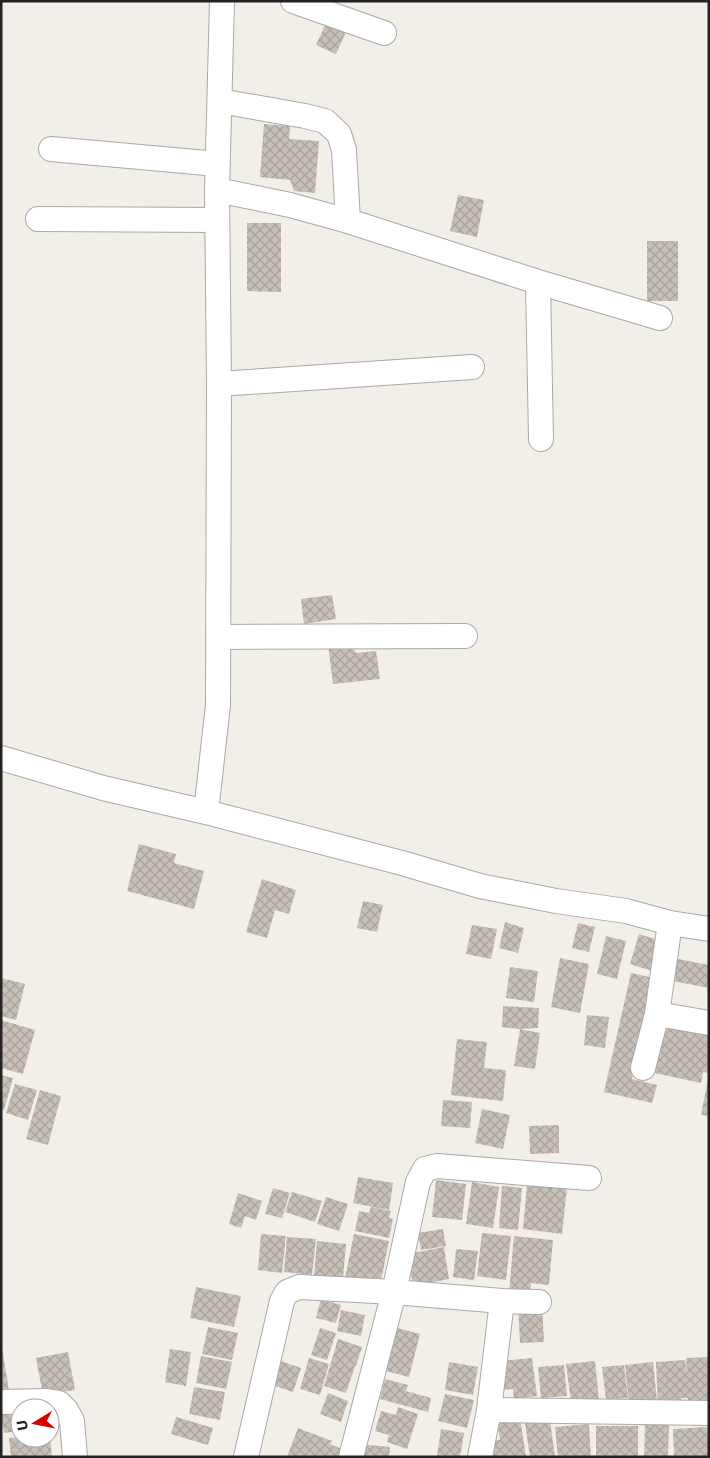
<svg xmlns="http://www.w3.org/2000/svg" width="710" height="1458" viewBox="0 0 710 1458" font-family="Commissioner,sans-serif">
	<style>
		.building { fill: url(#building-cross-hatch) }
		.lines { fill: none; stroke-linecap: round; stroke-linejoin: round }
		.minor-casing { stroke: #a9a9a9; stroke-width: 26 }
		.minor { stroke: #fff; stroke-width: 24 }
	</style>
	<defs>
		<pattern id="building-cross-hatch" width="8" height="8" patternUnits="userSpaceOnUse" patternTransform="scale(1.25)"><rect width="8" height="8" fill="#c7bfb8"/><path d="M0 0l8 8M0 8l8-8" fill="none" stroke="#aba49e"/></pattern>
	</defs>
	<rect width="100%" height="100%" fill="#f2efe9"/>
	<!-- building -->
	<path class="building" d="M326,23L346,32L336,54L316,45Z
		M264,124L290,126L289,139L319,141L315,193L294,191L290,180L260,177Z
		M458,195L484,200L477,237L450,231Z
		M247,223H281V292L247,291Z
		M647,241H678V301H647Z
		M332,595L336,619L304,624L301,599Z
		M350,642L356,653L376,651L380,679L333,684L328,644Z
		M139,844L176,854L174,863L204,871L194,909L127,891Z
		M262,879L296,890L289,914L275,910L267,938L246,932Z
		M363,901L383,905L377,932L357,928Z
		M505,922L524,928L518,953L499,948Z
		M578,923L595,927L589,952L572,948Z
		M472,925L497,929L491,959L466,954Z
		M639,934L664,942L655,972L630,964Z
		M606,936L626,941L617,979L597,974Z
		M560,958L589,964L580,1013L551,1007Z
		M673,958L709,965V988L668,980Z
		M510,967L538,971L534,1002L506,998Z
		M631,973L654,978L632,1079L657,1085L652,1103L604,1092Z
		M1,978L25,984L16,1020L1,1016Z
		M503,1006L539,1008L538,1028L520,1029L502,1027Z
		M587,1015L609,1017L605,1048L584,1045Z
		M1,1020L35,1030L23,1074L1,1068Z
		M659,1024L709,1034V1073L703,1072L701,1083L650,1072Z
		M520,1029L540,1033L535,1069L514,1066Z
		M457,1039L487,1042L484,1068L506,1070L503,1101L451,1095Z
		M1,1075L13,1078L4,1110L1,1109Z
		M708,1079H709V1116L701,1115Z
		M15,1084L37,1090L28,1120L6,1113Z
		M40,1090L61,1096L48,1145L26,1139Z
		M443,1100L472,1102L470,1128L441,1126Z
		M482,1109L510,1115L503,1149L475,1143Z
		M559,1125V1153L530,1154L529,1126Z
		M358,1177L393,1183L389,1210L353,1203Z
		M436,1180L466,1184L462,1220L432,1217Z
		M472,1182L499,1187L493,1228L466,1224Z
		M527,1184L567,1188L562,1234L523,1229Z
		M502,1186L522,1188L518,1230L499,1228Z
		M273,1188L290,1193L282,1218L265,1214Z
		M292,1192L322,1201L315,1222L285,1212Z
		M238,1193L262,1201L256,1220L245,1216L241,1228L229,1224Z
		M326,1197L348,1204L339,1231L317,1224Z
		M371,1207L391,1211L389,1218L393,1219L389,1238L355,1231L359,1211L369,1213Z
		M443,1229L446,1246L421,1250L418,1233Z
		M482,1233L511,1236L506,1280L477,1276Z
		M261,1234L286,1236L282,1273L258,1270Z
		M354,1234L389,1241L380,1286L345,1278Z
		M514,1236L553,1240L549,1285L531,1283L530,1294L509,1293Z
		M287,1237L316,1239L312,1275L284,1272Z
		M317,1241L346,1244L343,1279L314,1276Z
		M444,1247L449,1279L413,1286L408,1254Z
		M456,1249L478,1251L474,1280L453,1277Z
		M196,1287L241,1296L234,1327L190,1318Z
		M321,1299L341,1305L336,1323L316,1318Z
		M542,1305L544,1342L520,1343L518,1306Z
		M341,1310L365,1315L361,1336L337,1331Z
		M208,1327L238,1333L232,1360L202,1354Z
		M320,1328L336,1333L327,1360L311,1355Z
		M397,1328L420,1334L409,1377L386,1371Z
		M338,1339L362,1347L356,1366L339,1360L355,1366L346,1393L324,1386Z
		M1,1341L9,1391L1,1392Z
		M170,1349L191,1352L186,1386L165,1382Z
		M68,1352L75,1390L43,1395L36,1358Z
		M201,1356L232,1362L226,1389L196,1383Z
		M709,1357V1404L688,1405V1398H681V1407L658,1408L656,1362L685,1360L687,1375L686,1358Z
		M309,1358L329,1364L320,1395L300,1389Z
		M532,1358L537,1396L514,1399L513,1389L503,1390L500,1361Z
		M281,1361L301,1368L293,1392L272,1385Z
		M595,1361L599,1399L571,1402L566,1364Z
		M449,1362L478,1367L473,1395L445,1390Z
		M653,1362L657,1401L629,1404L625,1365Z
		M564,1365L567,1396L541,1398L538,1367Z
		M624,1365L628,1398L606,1400L602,1367Z
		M385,1379L408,1385L406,1391L431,1398L428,1412L380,1399Z
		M194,1387L225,1392L220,1420L189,1414Z
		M328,1393L348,1401L341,1422L320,1414Z
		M445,1394L474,1400L467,1428L438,1421Z
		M398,1407L418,1414L407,1449L387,1442L389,1435L375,1431L381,1411L396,1415Z
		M20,1411V1431L4,1433L1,1413Z
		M176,1417L213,1428L208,1445L171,1434Z
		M520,1418L526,1456L488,1457L486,1441L500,1440L497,1422Z
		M550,1420L555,1457H530L525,1423Z
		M589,1424L591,1457H558L555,1427Z
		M645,1424L669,1425L668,1457L644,1456Z
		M596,1426H638V1456H596Z
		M707,1427L709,1457H674L673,1429Z
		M298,1428L332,1441L330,1444L342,1449L339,1457H287Z
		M441,1429L464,1433L460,1457L437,1456Z
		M20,1437L50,1438L52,1457H11L9,1438Z
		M360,1444L390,1447L389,1457H359Z"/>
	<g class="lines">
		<defs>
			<path id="minor" d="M293,1L384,33
				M220,101L305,116L325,121L339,134L344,150L348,221
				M51,149L218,164
				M217,190L290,205L348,221L538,282L660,318
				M38,219L217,220
				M538,282L541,439
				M219,384L472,367
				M218,637L465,636
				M1,758L103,788L206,812L402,863L480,886L556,901L626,911L670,923L709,929
				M206,812L218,705L219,384L217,190L222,1
				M657,1014L709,1023
				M643,1068L657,1014L670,923
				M1,1402L47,1401L59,1403L66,1410L72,1421L75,1457
				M489,1410L709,1413
				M246,1457L282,1301L287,1292L299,1287L394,1292L502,1301L539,1302
				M351,1457L394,1292L418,1182L425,1169L437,1166L589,1178
				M480,1457L489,1410L502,1301"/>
		</defs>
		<!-- minor casing -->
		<use href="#minor" class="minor-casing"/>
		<!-- minor -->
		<use href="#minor" class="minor"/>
	</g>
	<!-- border -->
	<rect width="710" height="1458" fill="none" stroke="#222222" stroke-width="5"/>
	<!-- north arrow -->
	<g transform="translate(35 1423) rotate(260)"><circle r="24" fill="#ffffff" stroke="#a7a7a7"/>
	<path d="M0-4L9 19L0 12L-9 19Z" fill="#d40000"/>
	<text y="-8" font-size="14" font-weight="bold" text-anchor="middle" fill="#222222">U</text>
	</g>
</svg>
